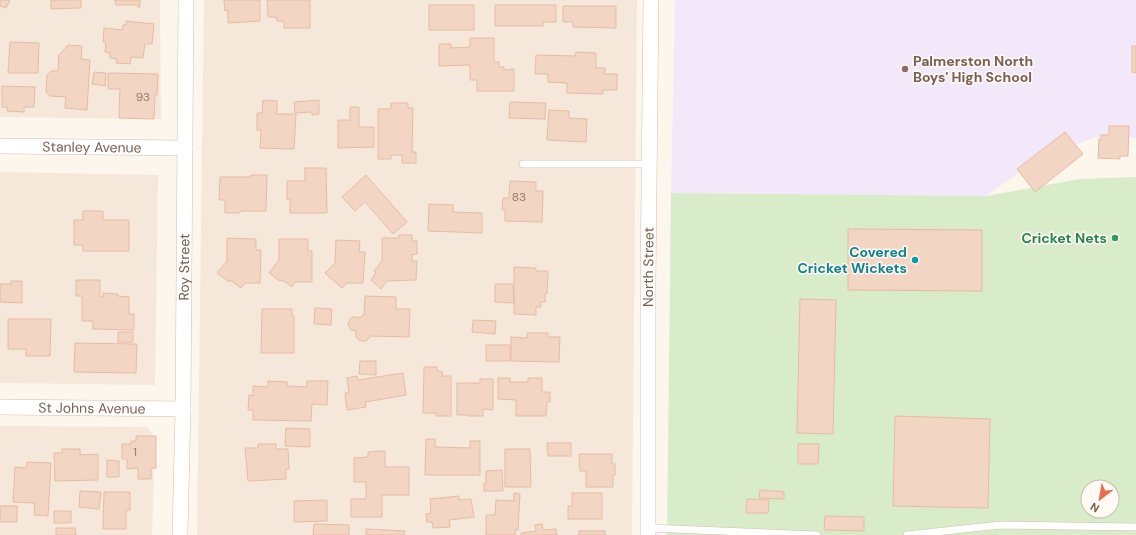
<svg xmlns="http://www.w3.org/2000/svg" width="1136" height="535" viewBox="0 0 1136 535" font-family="'DM Sans',sans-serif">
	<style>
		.residential { fill: #f5e8da }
		.education { fill: #f3e8fa }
		.green { fill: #d8ecc9; fill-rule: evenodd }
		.building { fill: #f3d5c3; stroke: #e6bba3 }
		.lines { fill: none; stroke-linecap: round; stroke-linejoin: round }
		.service-casing { stroke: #d1beb0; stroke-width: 8 }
		.minor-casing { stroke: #d1beb0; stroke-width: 16 }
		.service { stroke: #fff; stroke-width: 7 }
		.minor { stroke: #fff; stroke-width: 15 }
		.education-dot { fill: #8d6e63; stroke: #fffaf3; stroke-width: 1.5 }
		.leisure-dot { fill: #2e9e5b; stroke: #fffaf3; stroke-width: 1.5 }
		.culture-dot { fill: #0f9aa8; stroke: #fffaf3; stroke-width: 1.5 }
		.labels { text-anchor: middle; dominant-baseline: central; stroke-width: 3; stroke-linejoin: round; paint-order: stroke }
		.number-label { font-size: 12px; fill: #987a6a }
		.education-label { font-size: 14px; font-weight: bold; fill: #785e54; stroke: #fffaf3; text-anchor: start }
		.street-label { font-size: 14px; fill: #7a5c4d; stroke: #fffaf3 }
		.leisure-label { font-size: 14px; font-weight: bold; fill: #27864d; stroke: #fffaf3; text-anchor: end }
		.culture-label { font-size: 14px; font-weight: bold; fill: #0d838f; stroke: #fffaf3; text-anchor: end }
	</style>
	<rect width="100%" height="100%" fill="#fdf6ec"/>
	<!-- residential -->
	<path class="residential" d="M0,0H160L161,119L0,117Z
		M204,0H637L632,535H197Z
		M0,172L158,175L155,385L0,383Z
		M0,426L147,427L155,439L152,535H0Z"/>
	<!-- education -->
	<path class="education" d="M675,0H1136V138L1096,137L1038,159L986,196L671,193Z"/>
	<!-- green -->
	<path class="green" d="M1136,177V535H667L671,193L986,196L1080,179ZM1088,487H1112V511H1088Z"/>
	<!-- building -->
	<path class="building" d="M0,0H10L6,8L0,6Z
		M51,0H81V8L51,9Z
		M115,0H140V7H138V5H116Z
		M224,0H260V21L228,23V10L225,11Z
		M267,0H310V28H284V21H277L276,17H268Z
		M429,5H474V30H429Z
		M495,5H556V22H543V26H495Z
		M563,6H616V28L573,27V22H563Z
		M126,21L154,24L152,44H145L143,58L131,57L130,64L116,63L117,59L110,58V53L105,52L106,42H103L104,28L122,30L123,25H126Z
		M470,38H494V62H499V67H504V70L514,69V91H477V80H470V65L439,66V44H451V48L470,47Z
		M10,42L39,43L38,73H8Z
		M68,45L82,46L81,59L90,60L87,110L65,108L66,97L50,96L46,92L47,75L51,71H58L59,55Z
		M1132,46H1136V73L1132,72Z
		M576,52L596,53V68H605V74H617V90H603V94L567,93V83L548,82V74H535L536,55L575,56Z
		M94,72L106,73L105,86L92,84Z
		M108,73L158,74L157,95H155L154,119L119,118L120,89H108Z
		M2,86L35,87L34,107H24V112L7,111V107H2Z
		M263,100L277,101V114H296L294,149L260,148L261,130H257V113H262Z
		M319,100V114L312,115V112L295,113L294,102Z
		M510,102L546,103L545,119L509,118Z
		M391,103H408V108H413L412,152H416V163H402V155H391V159H378V109H391Z
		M350,107H359V127H374V147L338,148V120H350Z
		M549,110L569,111V118L587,119L586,142L547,140Z
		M1109,126H1129L1128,156H1120V159L1098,158L1099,139H1101V135H1109Z
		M1065,132L1083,154L1035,192L1017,169Z
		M305,168H326L327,213H290V199H287V181H305Z
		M251,175H267L266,211H240V213H225V200H219L220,177H250Z
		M366,175L407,222L393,234L365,202L355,211L342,197Z
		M510,181L536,182V191H543L542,222L505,221V210H502L503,198H509Z
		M429,204L453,205V212L482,213V233L428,231Z
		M83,211H103V220H129V251H83V245H74V220H83Z
		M848,229L982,230V291L848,290Z
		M399,235H412V241H417V254L412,255V261H417L416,280L387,281L381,289L371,280L376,273L374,271L382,261V238H399Z
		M227,238L256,239V250H261L260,283H245L241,288L230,280L229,282L217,273L227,261Z
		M279,239H308V251H312V282H295L292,287L282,280L280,281L269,273L279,260Z
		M336,240L360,241L359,252H365L363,283H347L342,288L325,273L335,263Z
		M514,267L536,268V271H548L547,294H545V302H541V307H536V315L514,314Z
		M76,280H100V297H103V293L118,294V296L129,297V314H134V330L93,329V321H82V296H76Z
		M11,281H22V303L0,302V284H11Z
		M495,284H513L514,303L495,302Z
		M365,296L396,297V309H410L409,337L371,336L366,341H361L359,340L356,337V331L351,330L348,324L350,319L352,317H357L360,318L364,314Z
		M800,299L836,300L833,434L797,433Z
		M315,308L332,309L331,325L314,324Z
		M262,309H292V316H294V353H261Z
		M8,319H51L50,356H26V349H8Z
		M473,320L496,321L495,334L472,332Z
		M118,332H133V342H118Z
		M527,333H548V337H560L559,362L511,361V337L527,338Z
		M75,343L137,344L136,373L74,372Z
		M486,345H510V361H486Z
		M360,361H376V375L359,374Z
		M424,367H437V371L443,372L442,376H451V416H436V413H423Z
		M403,373L406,395L365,402L366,407L347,410L345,393H349L347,378L357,376L358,380Z
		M498,378H510V382H528V378H542V392H550V402H547L546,416H516V400L498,399Z
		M480,379H493V410L483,409V416H467V415H457V383H480Z
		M268,381L287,382V386L307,387V381H328L327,405L312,404L311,421L253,420V410H248L249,395L253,396V386L268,387Z
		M895,416L990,419L988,508L893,506Z
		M286,428L310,429V447L285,446Z
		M136,436H156V468H151V479H138V468L127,469V459H122V444H131V441H136Z
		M426,439H435V447L470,448V441H480V475H425Z
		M547,443H571V456H548Z
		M258,444H276V449H288L289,469H286V479L248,481L245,448H258Z
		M798,444H819L818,464H798Z
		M62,449H80V455L98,454V480L55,481L54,453H62Z
		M505,449H530L531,487H505Z
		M385,451V467H409V495H382V517H351V499H366V482H354V458L368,457V452Z
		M579,454H612V464H615V475H613V487H586V471H580Z
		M107,460L119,461V477H107Z
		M27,462L51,463L48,516L34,515L35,503L13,502L15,467L26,468Z
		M502,470L503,491H484V483H486V471Z
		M760,490L784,492V499L759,498Z
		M80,491L101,492L99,509L79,507Z
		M104,492H130V510H126V529H103Z
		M514,493L520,494L518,530H515V535H486V515H495L496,500L514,501Z
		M572,493H602V519H568V506H572Z
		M459,496V500L471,499L474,517L449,520L450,527L433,528L432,522H427L426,514L431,513L430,499Z
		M747,499L769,500L768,513H746Z
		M327,500V521L294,522V501Z
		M0,506H17V522H0Z
		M54,511H71V523H54Z
		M825,516L864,517V531L824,530Z
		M314,524L349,525V535H313Z
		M542,524L543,530L556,529L557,535H521V533L536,531L535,525Z
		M56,528H75L76,535H56Z
		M366,529L405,531L404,535H366Z
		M579,531H605V535H579Z"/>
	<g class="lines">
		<defs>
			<path id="service" d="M523,164H649
				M648,528L817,535
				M907,535L1001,525L1136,527"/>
			<g id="minor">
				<path id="s1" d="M0,146L185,148"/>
				<path id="s2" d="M0,407L183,409"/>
				<path id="s3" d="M180,535L183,409L186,0"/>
				<path id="s4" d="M648,535V282L651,0"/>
			</g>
		</defs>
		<!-- service casing -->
		<use href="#service" class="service-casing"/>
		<!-- minor casing -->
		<use href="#minor" class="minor-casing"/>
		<!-- service -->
		<use href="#service" class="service"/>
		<!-- minor -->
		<use href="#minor" class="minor"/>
	</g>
	<!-- markers -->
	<circle class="education-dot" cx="905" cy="69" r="4"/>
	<circle class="leisure-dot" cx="1115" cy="238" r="4"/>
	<circle class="culture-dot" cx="915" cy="260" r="4"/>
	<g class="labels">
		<!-- number labels -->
		<g class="number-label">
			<text x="143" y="97">93</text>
			<text x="519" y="197">83</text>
			<text x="135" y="452">1</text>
		</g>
		<!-- education labels -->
		<g class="education-label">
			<text x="913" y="61">Palmerston North<tspan x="913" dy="16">Boys' High School</tspan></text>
		</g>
		<!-- street labels -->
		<g class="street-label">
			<text stroke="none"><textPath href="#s1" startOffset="92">Stanley Avenue</textPath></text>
			<text stroke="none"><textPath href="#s4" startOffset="268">North Street</textPath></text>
			<text stroke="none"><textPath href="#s3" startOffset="268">Roy Street</textPath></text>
			<text stroke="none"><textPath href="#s2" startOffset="92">St Johns Avenue</textPath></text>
		</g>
		<!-- leisure labels -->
		<g class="leisure-label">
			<text x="1107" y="238">Cricket Nets</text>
		</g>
		<!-- culture labels -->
		<g class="culture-label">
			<text x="907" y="252">Covered<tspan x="907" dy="16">Cricket Wickets</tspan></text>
		</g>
	</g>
	<!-- north arrow -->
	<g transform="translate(1100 499) rotate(211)"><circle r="19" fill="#fffaf3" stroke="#cabbb1"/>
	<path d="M0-3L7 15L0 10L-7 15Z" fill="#e76f51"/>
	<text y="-6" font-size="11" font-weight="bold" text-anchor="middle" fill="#7a5c4d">N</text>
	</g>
</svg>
